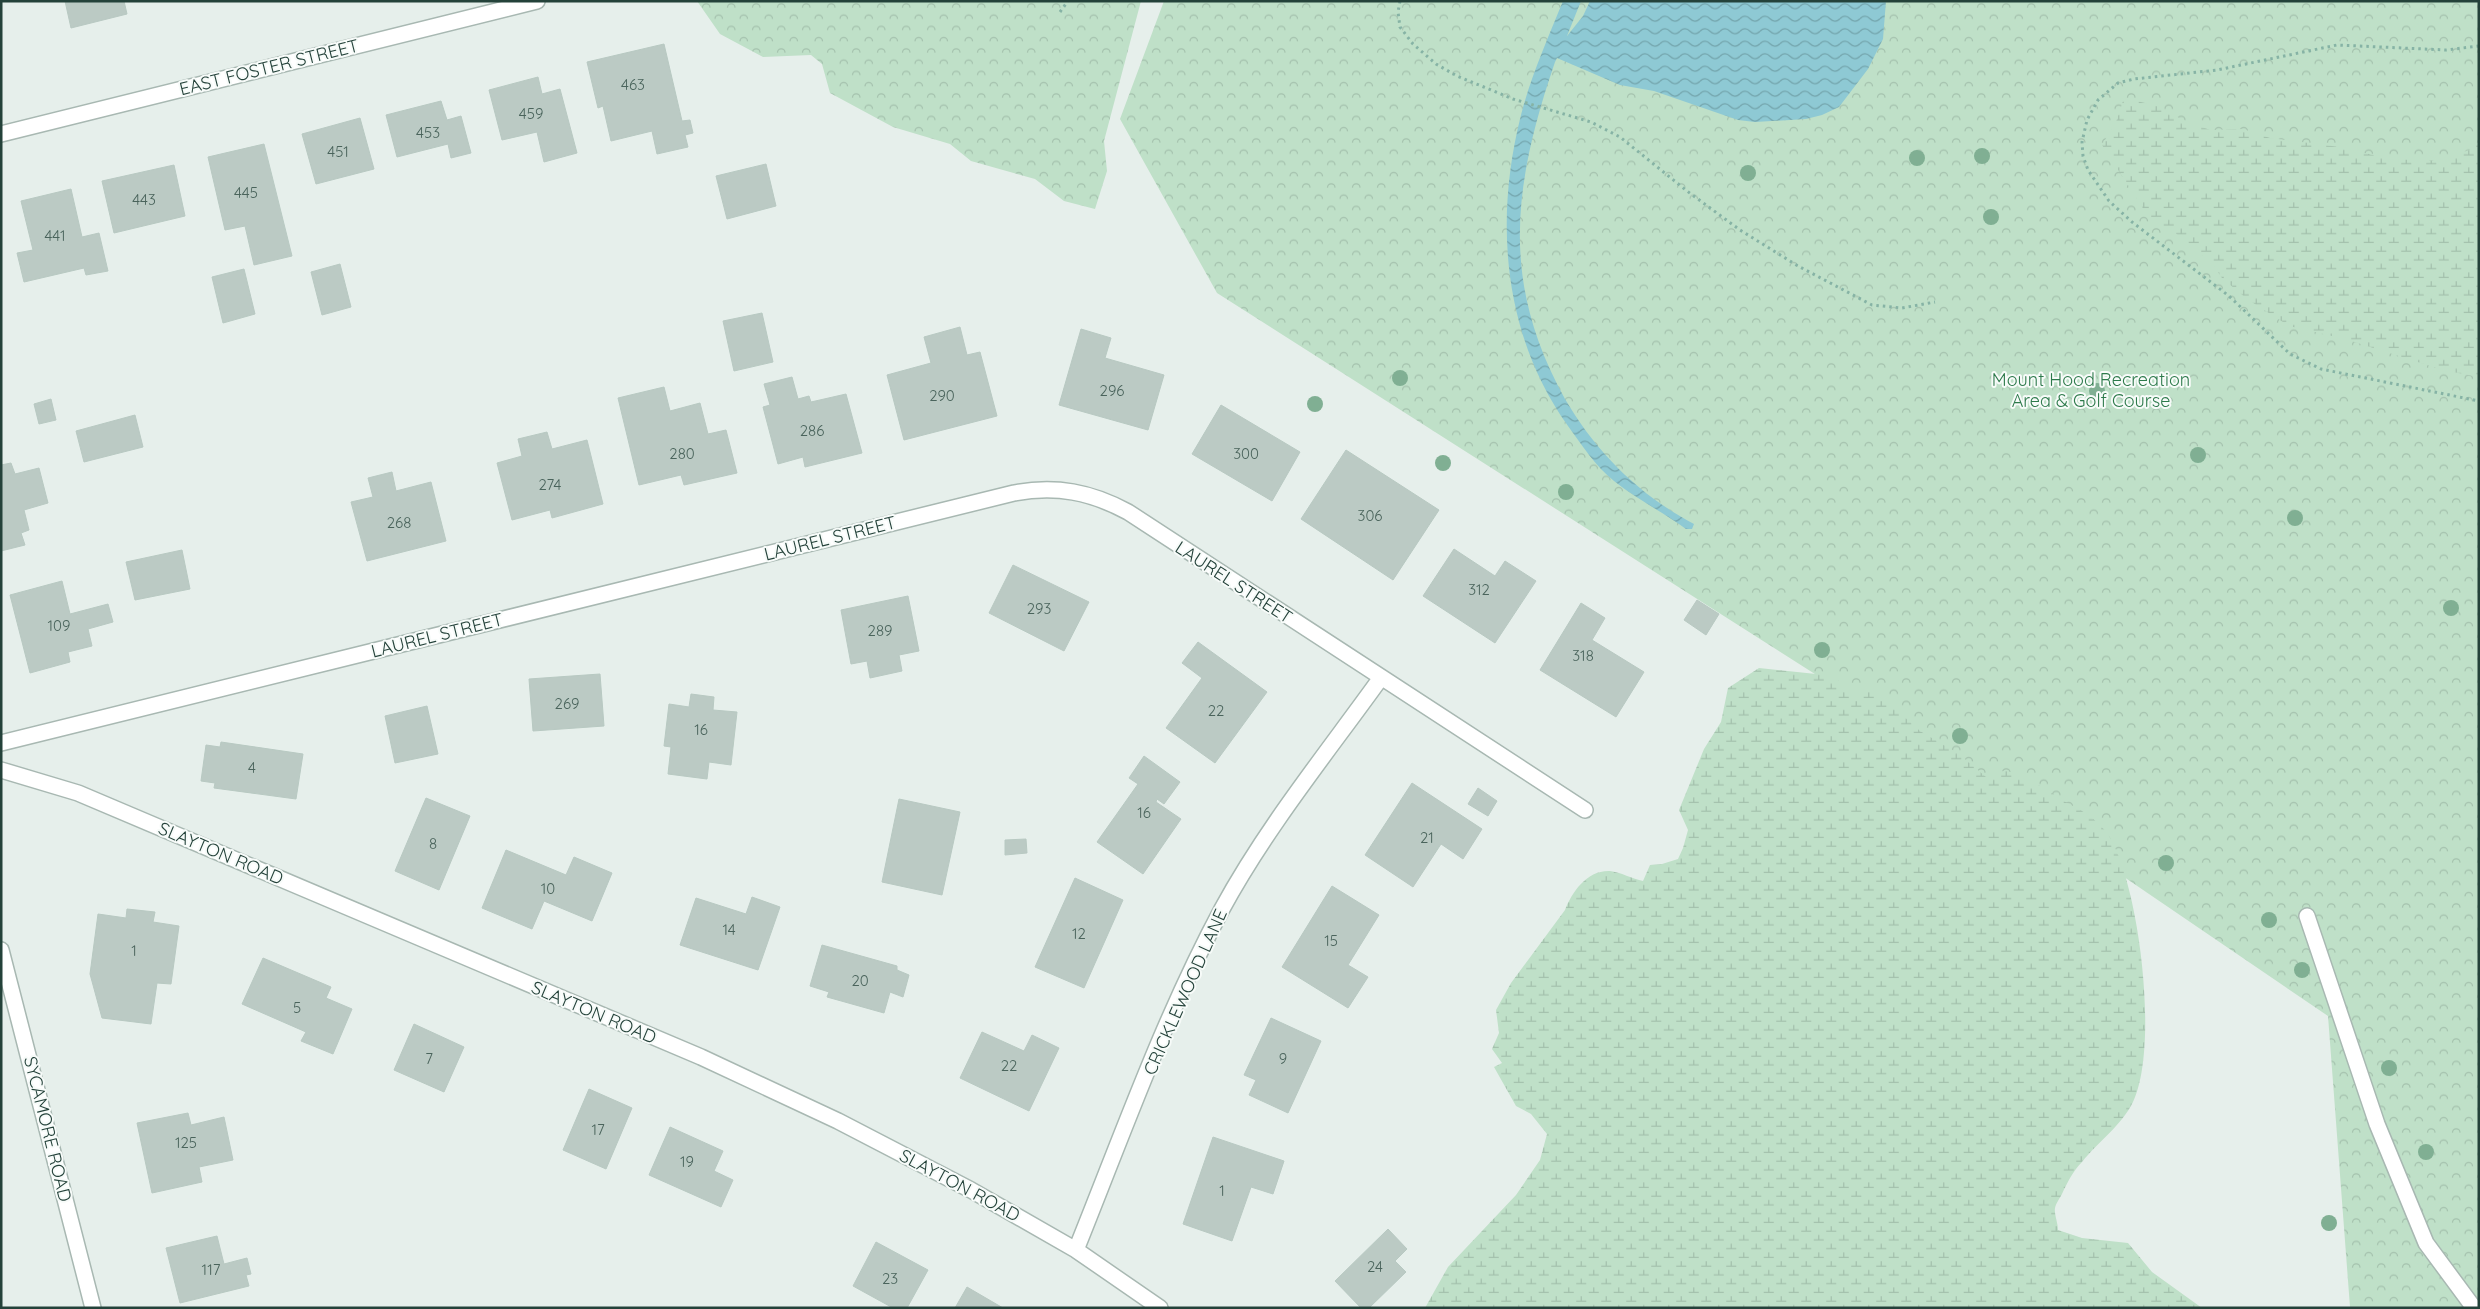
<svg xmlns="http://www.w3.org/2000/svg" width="2480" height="1309" viewBox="0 0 2480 1309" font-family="Quicksand,sans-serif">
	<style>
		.forest { fill: url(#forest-crowns) }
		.wetland { fill: url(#wetland-marsh) }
		.water { fill: url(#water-waves) }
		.building { fill: #bbcac4; stroke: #b8c9c2 }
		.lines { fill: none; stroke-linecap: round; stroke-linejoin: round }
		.lane-casing { stroke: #a8b8b2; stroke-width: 18 }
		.street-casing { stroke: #a8b8b2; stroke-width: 18 }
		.path { stroke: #86b3a5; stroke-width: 3; stroke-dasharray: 2.5 4; stroke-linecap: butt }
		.lane { stroke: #fff; stroke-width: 15 }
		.street { stroke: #fff; stroke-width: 15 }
		.tree { fill: #80af93 }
		.labels { text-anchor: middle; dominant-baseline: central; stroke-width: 4; stroke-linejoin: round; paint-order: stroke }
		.number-label { font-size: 15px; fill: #4a645c }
		.street-label { font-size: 18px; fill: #24423a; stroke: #f7fbf9 }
		.park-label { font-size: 18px; fill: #2d7a4b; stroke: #f7fbf9 }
	</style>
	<defs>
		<pattern id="forest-crowns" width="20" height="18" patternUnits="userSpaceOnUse" patternTransform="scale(1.25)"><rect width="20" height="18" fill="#bfe0c8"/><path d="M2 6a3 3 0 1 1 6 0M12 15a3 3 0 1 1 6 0" fill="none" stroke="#a4c1ad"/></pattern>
		<pattern id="wetland-marsh" width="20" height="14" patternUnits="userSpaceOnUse" patternTransform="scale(1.25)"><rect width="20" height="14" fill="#bfe0c8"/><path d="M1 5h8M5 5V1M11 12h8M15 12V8" fill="none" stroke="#a4c1ad"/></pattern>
		<pattern id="water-waves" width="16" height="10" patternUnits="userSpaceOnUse" patternTransform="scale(1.25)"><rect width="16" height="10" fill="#8ec9d4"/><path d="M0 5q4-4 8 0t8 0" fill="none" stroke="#74a5ad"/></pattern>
	</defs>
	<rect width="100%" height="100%" fill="#e6efeb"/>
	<!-- forest -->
	<path class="forest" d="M697,1H1141L1104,141L1107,171L1095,209L1064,201L1035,179L971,161L950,144L893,127L830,93L822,64L811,55L763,57L720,34Z
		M1164,1H2479V1308L2350,1307L2328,1016L1986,783L1217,293L1120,119Z"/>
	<!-- wetland -->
	<path class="wetland" d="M2123,101H2137L2157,106L2183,120L2210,130L2243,129L2270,138L2347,148L2387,159L2438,161L2469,150L2479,143V377L2443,370L2345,339L2289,326L2247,299L2222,278L2209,259L2191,250L2181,237L2148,216L2102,145L2116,122Z
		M1759,668L1835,676L1843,686L1857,693L1871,686L1920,731L1959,754L1986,777C1991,775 1999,771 2004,771C2023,771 2057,799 2075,807C2087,813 2101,824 2109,836C2140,887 2159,1048 2133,1102C2121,1126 2098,1142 2082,1162C2073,1171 2067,1183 2062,1194C2060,1198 2056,1203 2055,1208C2054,1214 2058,1223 2058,1230L2082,1238L2128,1243L2152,1272L2202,1308H1425L1448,1267L1516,1195L1540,1160L1547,1134L1531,1114L1516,1106L1494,1067L1502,1063L1492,1049L1499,1033L1496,1010L1511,983L1565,910C1572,892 1587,870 1610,871C1620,872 1633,879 1643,881L1650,865L1662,864L1678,859L1683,848L1688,830L1679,810L1704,749L1721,722L1728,688Z"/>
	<!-- water -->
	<path class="water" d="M1563,1H1581L1567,36L1583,16L1590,1H1886L1883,39L1868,69L1839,107L1822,115L1806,119L1755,122L1738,120L1654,91L1620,85L1557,58L1555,62C1513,185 1500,282 1565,399C1596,452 1639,495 1694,524L1692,529H1686C1663,512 1636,499 1614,481C1595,466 1582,445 1568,426C1503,335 1494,221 1521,115C1531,76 1548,38 1563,1Z"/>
	<!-- building -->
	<path class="building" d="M65,1H124L127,14L71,28Z
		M664,44L682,121L690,120L693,133L685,135L688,147L657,154L652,131L611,141L603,106L598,108L587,62Z
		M538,77L542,94L560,89L577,153L544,162L537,132L502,140L489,90Z
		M441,101L447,120L461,116L471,153L451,158L448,144L397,157L386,115Z
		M360,118L374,169L316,184L302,134Z
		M264,144L292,256L254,265L245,226L225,230L208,157Z
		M766,164L776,206L727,219L716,176Z
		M174,165L185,216L114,233L102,181Z
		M71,189L82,237L99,233L108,271L86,275L84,268L24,282L17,253L33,250L21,201Z
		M340,264L351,307L322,315L311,272Z
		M244,269L255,314L223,323L212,277Z
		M762,313L773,362L734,371L723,321Z
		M960,327L967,355L980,352L997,416L904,440L887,375L931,363L924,337Z
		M1081,329L1111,338L1105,358L1164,375L1148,430L1059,405Z
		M792,377L798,399L809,396L811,402L846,394L862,453L805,467L803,457L778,464L763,407L770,405L764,384Z
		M664,387L670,411L700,403L708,434L726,430L737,473L684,485L681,475L639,485L618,398Z
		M51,399L56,420L39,424L34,404Z
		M1221,405L1300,452L1272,501L1192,454Z
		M135,415L143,447L84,462L76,431Z
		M547,432L552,449L587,440L603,504L552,518L550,510L512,520L497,463L522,456L518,439Z
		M1346,450L1439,510L1393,580L1301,519Z
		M11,463L15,474L39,468L48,503L24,510L29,530L21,533L25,545L1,551V465Z
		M392,472L396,491L431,482L446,541L367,561L351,502L373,497L368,478Z
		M1454,549L1495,576L1505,561L1536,581L1495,643L1423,596Z
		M182,550L190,589L135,600L126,562Z
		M1013,565L1089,602L1064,651L989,613Z
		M62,581L70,614L108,604L113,622L88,629L92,646L68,652L70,662L30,673L10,595Z
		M908,596L919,651L899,655L902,671L870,678L867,661L851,664L841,610Z
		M1697,600L1719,614L1706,635L1684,620Z
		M1581,603L1605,618L1592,640L1644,672L1616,717L1540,670Z
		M1198,642L1267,692L1215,763L1166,728L1202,678L1182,663Z
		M600,674L604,726L533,731L529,679Z
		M691,694L714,697L713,710L737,712L731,765L709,762L707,779L668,774L671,747L664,746L669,704L689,707Z
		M427,706L438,754L395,763L385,716Z
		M221,742L303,754L296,799L214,788L215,783L201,781L206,745L220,747Z
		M1144,756L1180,782L1164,804L1157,799L1156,802L1181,819L1143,874L1097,842L1138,784L1129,778Z
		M1412,783L1482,829L1463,859L1441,844L1413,887L1365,855Z
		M1478,788L1497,801L1488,816L1468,804Z
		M426,798L470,816L439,890L395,871Z
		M899,799L960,812L942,895L882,882Z
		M1026,839L1027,853L1005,855V840Z
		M506,850L566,875L574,857L612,873L592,921L544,901L532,929L482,908Z
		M1075,878L1123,900L1084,988L1035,967Z
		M1332,886L1379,915L1348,965L1368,977L1348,1008L1282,967Z
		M752,897L780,907L758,970L680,945L696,898L746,914Z
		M127,909L155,912L153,922L179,926L171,984L157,983L151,1024L102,1018L90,974L98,914L126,918Z
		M822,945L897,966V970L909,975L903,997L890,992L884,1013L827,997L829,992L810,986Z
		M263,958L331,987L326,998L352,1009L333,1054L301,1041L306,1032L242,1004Z
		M1271,1018L1321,1041L1288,1113L1249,1095L1256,1080L1244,1075Z
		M414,1024L464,1047L444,1092L394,1070Z
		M982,1032L1024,1051L1032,1035L1059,1048L1029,1111L960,1078Z
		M589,1089L632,1108L606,1169L563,1150Z
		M188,1113L191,1125L224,1117L233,1160L199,1167L202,1182L152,1193L137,1123Z
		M670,1127L723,1151L714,1171L733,1180L721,1207L649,1175Z
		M1213,1137L1284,1161L1273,1194L1251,1187L1232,1241L1183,1224Z
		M1388,1229L1407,1249L1395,1261L1406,1272L1369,1308H1361L1335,1281Z
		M217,1236L224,1264L247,1258L251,1274L246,1275L249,1286L180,1303L166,1248Z
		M876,1242L928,1270L907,1308H893L853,1286Z
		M967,1287L1003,1308H955Z"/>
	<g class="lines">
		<defs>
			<path id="lane" d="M2307,916L2377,1124L2426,1243L2474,1308"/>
			<path id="street" d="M1,134L537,1
				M1,743L1014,493C1056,485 1091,492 1128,512L1585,810
				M1,770L78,793L701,1057L838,1121L971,1190L1076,1250L1160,1308
				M1,950L93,1308
				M1076,1250C1122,1136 1164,1017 1222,909C1266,828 1326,754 1380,679"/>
		</defs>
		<!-- lane casing -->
		<use href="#lane" class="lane-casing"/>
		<!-- street casing -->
		<use href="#street" class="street-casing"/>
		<!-- path -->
		<path class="path" d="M1400,1L1398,12L1400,27L1413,44L1436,64L1457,76L1513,99L1591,122L1620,137L1687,191L1740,230L1798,266L1872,305L1902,308L1935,302
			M1060,12L1068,1
			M2479,46L2446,50L2337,45L2217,70L2134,79L2118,83L2098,100L2087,120L2082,142L2083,156L2088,170L2109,201L2132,222L2229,296L2290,354L2321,369L2479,401"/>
		<!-- lane -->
		<use href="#lane" class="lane"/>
		<!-- street -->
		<use href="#street" class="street"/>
	</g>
	<!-- trees -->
	<g class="tree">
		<circle cx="1982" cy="156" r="8"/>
		<circle cx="1917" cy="158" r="8"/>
		<circle cx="1748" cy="173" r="8"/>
		<circle cx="1991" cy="217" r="8"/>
		<circle cx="1400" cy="378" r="8"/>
		<circle cx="2097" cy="391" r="8"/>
		<circle cx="1315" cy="404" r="8"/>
		<circle cx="2198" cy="455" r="8"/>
		<circle cx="1443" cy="463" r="8"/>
		<circle cx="1566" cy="492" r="8"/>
		<circle cx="2295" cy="518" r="8"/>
		<circle cx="2451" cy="608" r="8"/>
		<circle cx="1822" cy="650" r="8"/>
		<circle cx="1960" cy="736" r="8"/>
		<circle cx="2166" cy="863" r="8"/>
		<circle cx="2269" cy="920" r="8"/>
		<circle cx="2302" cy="970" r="8"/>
		<circle cx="2389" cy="1068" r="8"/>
		<circle cx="2426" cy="1152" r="8"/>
		<circle cx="2329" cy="1223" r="8"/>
	</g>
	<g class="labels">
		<!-- number labels -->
		<g class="number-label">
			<text x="633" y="84">463</text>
			<text x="531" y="113">459</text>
			<text x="428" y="132">453</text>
			<text x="338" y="151">451</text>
			<text x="246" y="192">445</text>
			<text x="144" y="199">443</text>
			<text x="55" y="235">441</text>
			<text x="1112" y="390">296</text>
			<text x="942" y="395">290</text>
			<text x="812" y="430">286</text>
			<text x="682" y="453">280</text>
			<text x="1246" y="453">300</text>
			<text x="550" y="484">274</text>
			<text x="1370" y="515">306</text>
			<text x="399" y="522">268</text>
			<text x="1479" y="589">312</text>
			<text x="1039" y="608">293</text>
			<text x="59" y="625">109</text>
			<text x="880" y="630">289</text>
			<text x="1583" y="655">318</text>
			<text x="567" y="703">269</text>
			<text x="1216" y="710">22</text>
			<text x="701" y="729">16</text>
			<text x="252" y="767">4</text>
			<text x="1144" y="812">16</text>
			<text x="1427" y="837">21</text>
			<text x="433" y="843">8</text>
			<text x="548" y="888">10</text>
			<text x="729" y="929">14</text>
			<text x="1079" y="933">12</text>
			<text x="1331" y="940">15</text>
			<text x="134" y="950">1</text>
			<text x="860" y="980">20</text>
			<text x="297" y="1007">5</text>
			<text x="429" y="1058">7</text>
			<text x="1283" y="1058">9</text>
			<text x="1009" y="1065">22</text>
			<text x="598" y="1129">17</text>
			<text x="186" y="1142">125</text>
			<text x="687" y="1161">19</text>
			<text x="1222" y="1190">1</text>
			<text x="1375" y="1266">24</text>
			<text x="211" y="1269">117</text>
			<text x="890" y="1278">23</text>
		</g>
		<!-- street labels -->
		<g class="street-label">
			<text transform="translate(269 67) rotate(-14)">EAST FOSTER STREET</text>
			<text transform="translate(830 538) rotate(-14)">LAUREL STREET</text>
			<text transform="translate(1234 582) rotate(33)">LAUREL STREET</text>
			<text transform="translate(437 635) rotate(-14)">LAUREL STREET</text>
			<text transform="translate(221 853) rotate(23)">SLAYTON ROAD</text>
			<text transform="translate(1185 992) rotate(-66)">CRICKLEWOOD LANE</text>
			<text transform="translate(594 1012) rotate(23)">SLAYTON ROAD</text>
			<text transform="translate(48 1129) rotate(76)">SYCAMORE ROAD</text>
			<text transform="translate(960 1185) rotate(28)">SLAYTON ROAD</text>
		</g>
		<!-- park labels -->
		<g class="park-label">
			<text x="2091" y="379">Mount Hood Recreation<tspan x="2091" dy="21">Area &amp; Golf Course</tspan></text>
		</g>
	</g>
	<!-- border -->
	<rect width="2480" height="1309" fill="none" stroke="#24423a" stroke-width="5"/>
</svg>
